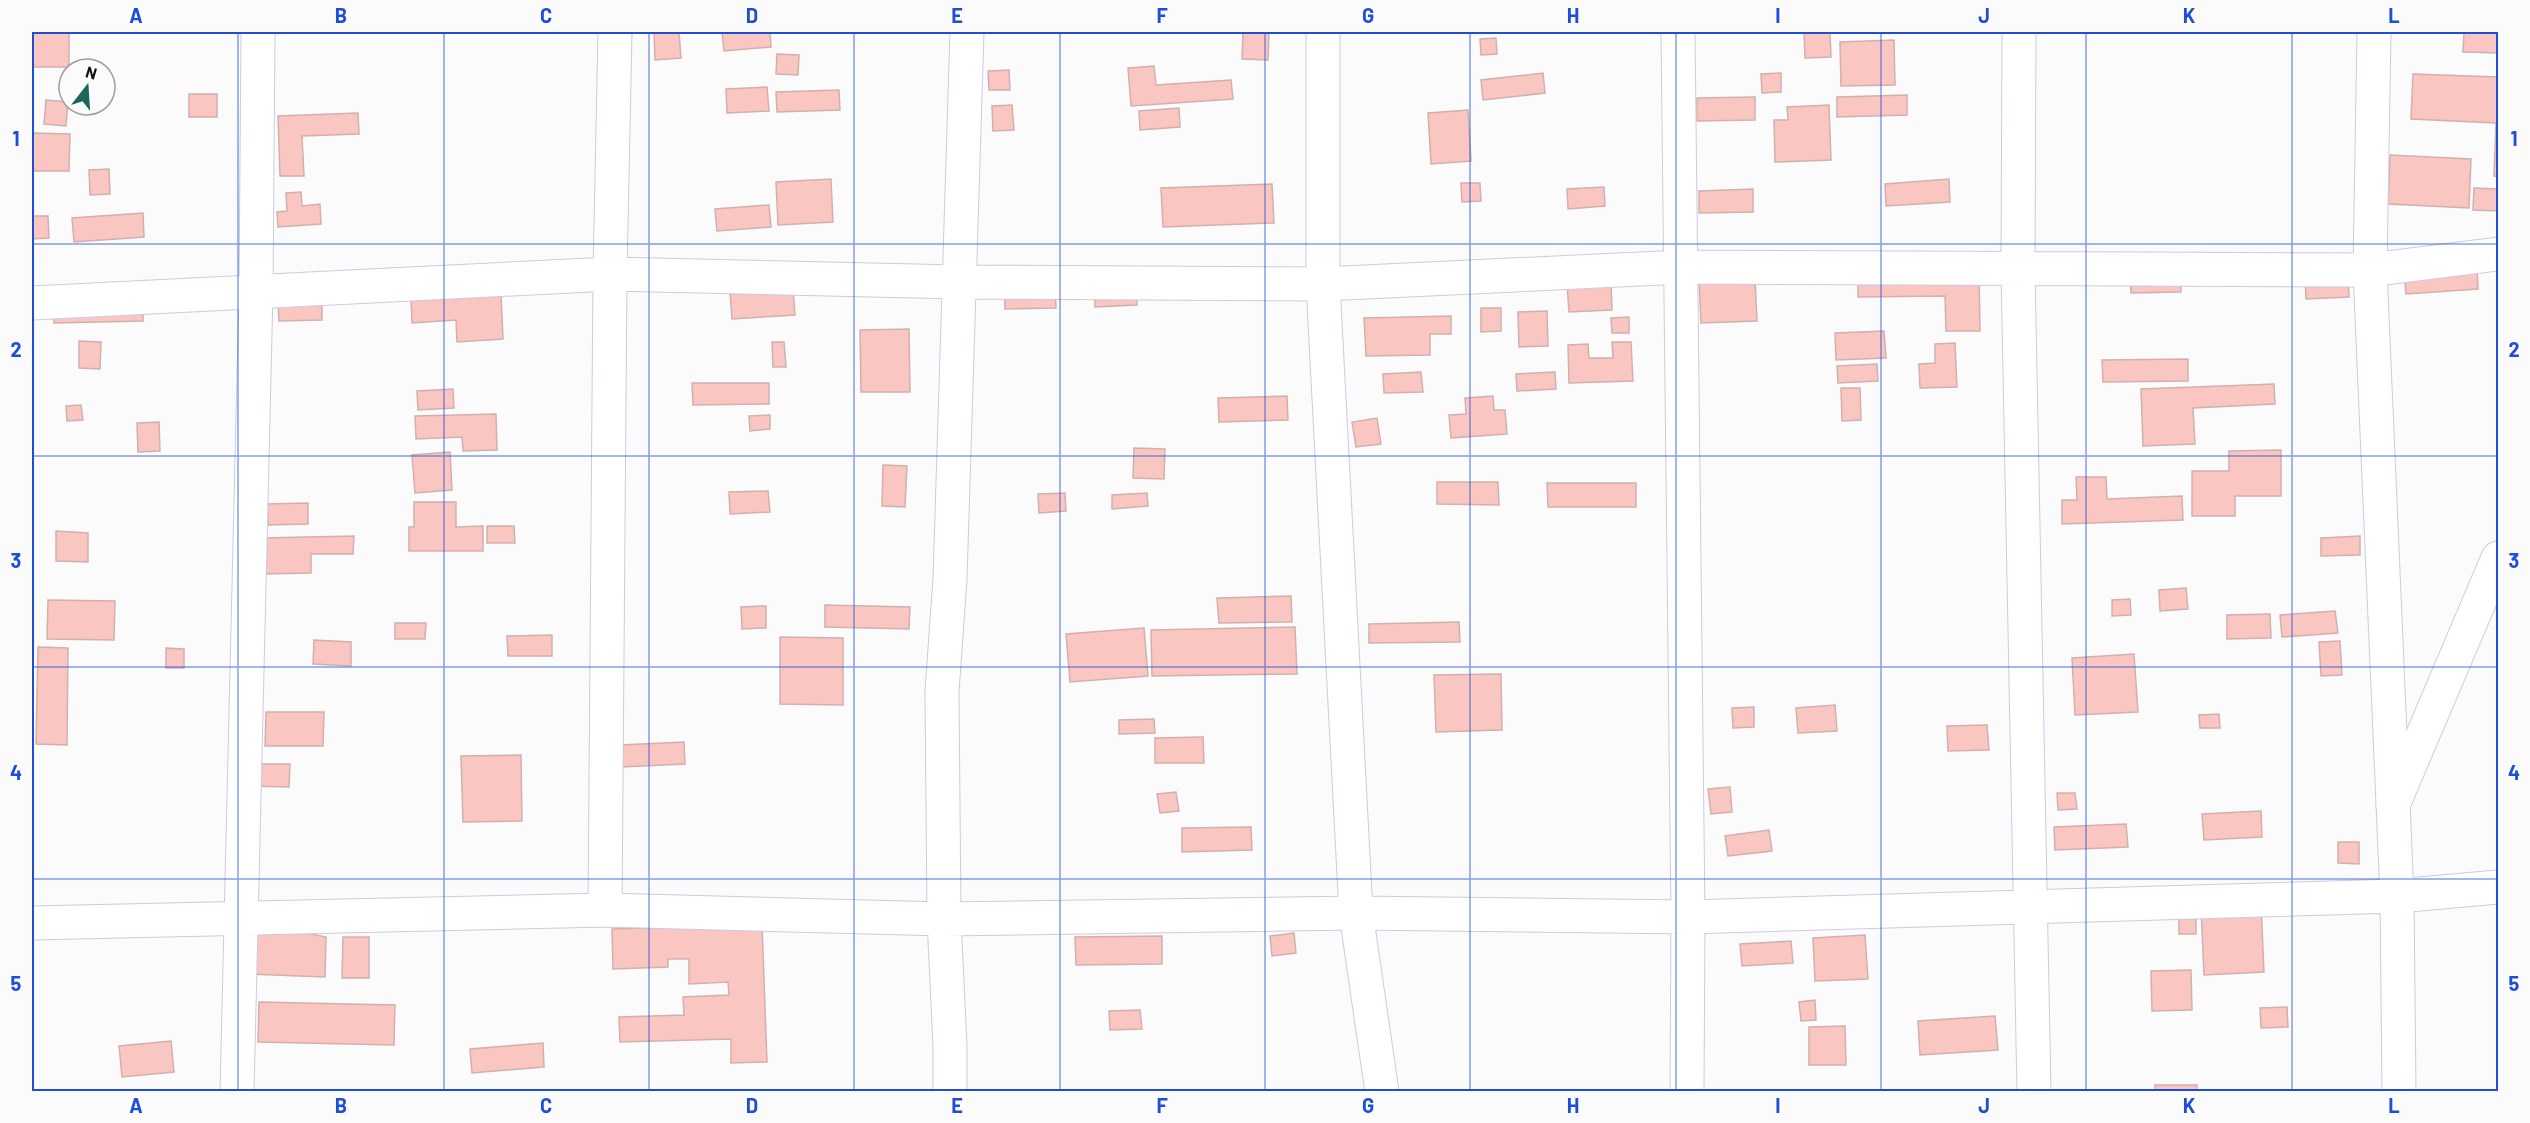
<svg xmlns="http://www.w3.org/2000/svg" width="2530" height="1123" viewBox="0 0 2530 1123" font-family="Barlow,sans-serif">
	<style>
		.building { fill: #f9c6c1; stroke: #d2b0ad; stroke-width: 1.5 }
		.lines { fill: none; stroke-linecap: round; stroke-linejoin: round }
		.minor-casing { stroke: #cfc8e4; stroke-width: 35 }
		.tertiary-casing { stroke: #cfc8e4; stroke-width: 35 }
		.minor { stroke: #fff; stroke-width: 33 }
		.tertiary { stroke: #fff; stroke-width: 33 }
		.grid { fill: none; stroke: #1d4ed8; stroke-width: 1.5; stroke-opacity: 0.55 }
		.neatline { fill: none; stroke: #1d4ed8; stroke-width: 2 }
		.grid-label { font-size: 20px; text-anchor: middle; font-weight: bold; fill: #1d4ed8 }
	</style>
	<rect width="100%" height="100%" fill="#fbfbfb"/>
	<!-- building -->
	<path class="building" d="M32,32H69V67H32Z
		M654,32H679L681,58L655,60Z
		M722,32H770L771,47L724,51Z
		M1243,32H1269L1268,60L1242,59Z
		M1804,32H1830L1831,57L1805,58Z
		M2464,32H2498V53L2463,52Z
		M1496,38L1497,54L1481,55L1480,39Z
		M1894,40L1895,85L1841,86L1840,42Z
		M777,54L799,55L798,75L776,74Z
		M1154,66L1156,85L1231,80L1233,99L1131,106L1128,68Z
		M1009,70L1010,90H989L988,71Z
		M1543,73L1545,93L1483,100L1481,80Z
		M1781,73V92L1762,93L1761,74Z
		M2413,74L2498,77V177L2494,176L2496,123L2411,119Z
		M767,87L769,111L727,113L726,89Z
		M839,90L840,110L777,112L776,92Z
		M189,94H217V117H189Z
		M1907,95V115L1837,117V97Z
		M1755,97V120L1697,121V98Z
		M46,100L68,102L66,126L44,124Z
		M1012,105L1014,130L993,131L992,106Z
		M1829,105L1831,160L1775,162L1774,120H1788L1787,107Z
		M1179,108L1180,127L1140,130L1139,111Z
		M1468,110L1471,161L1431,164L1428,113Z
		M358,113L359,134L302,136L304,176H280L278,116Z
		M32,133L70,134L69,171H32Z
		M2390,155L2471,159L2469,208L2388,204Z
		M109,169L110,194L90,195L89,170Z
		M831,179L833,222L778,225L776,182Z
		M1949,179L1950,202L1886,206L1885,184Z
		M1461,183H1480L1481,201L1462,202Z
		M1272,184L1274,223L1163,227L1161,188Z
		M1604,187L1605,206L1568,209L1567,189Z
		M2474,188L2498,189V211L2473,210Z
		M1753,189V212L1699,213V191Z
		M301,192L302,206L320,204L321,224L278,227L277,212L287,211L286,193Z
		M769,205L771,227L717,231L715,209Z
		M143,213L144,237L74,242L72,218Z
		M32,216H48L49,238L32,239Z
		M2477,267L2478,289L2406,294L2404,272Z
		M1979,269L1980,331H1946L1945,296L1858,297V270Z
		M2180,270L2181,292L2131,293L2130,271Z
		M2348,273L2349,297L2306,299L2305,275Z
		M1755,279L1757,321L1701,323L1699,281Z
		M1611,282L1612,310L1569,312L1567,284Z
		M1055,283L1056,308L1005,309L1004,284Z
		M1136,285L1137,305L1095,307L1094,286Z
		M793,289L795,315L732,319L730,292Z
		M501,293L503,339L457,342L456,320L412,323L411,298Z
		M278,299H322V320L279,321Z
		M143,305V321L54,323V306Z
		M1481,308H1501V331L1481,332Z
		M1547,311L1548,346L1519,347L1518,312Z
		M1451,316V334H1430V355L1366,356L1364,318Z
		M1629,317V333H1612L1611,318Z
		M909,329L910,392H861L860,330Z
		M1884,331L1886,358L1836,360L1835,333Z
		M79,341L101,342L100,369L79,368Z
		M772,342H784L786,367H773Z
		M1612,342H1631L1633,381L1569,383L1568,345L1588,344L1589,358H1613Z
		M1955,343L1957,387L1920,388L1919,364L1935,363V344Z
		M2188,359V381L2103,382L2102,360Z
		M1877,364L1878,381L1838,383L1837,366Z
		M1421,372L1423,392L1384,393L1383,374Z
		M1555,372L1556,389L1517,391L1516,374Z
		M692,383H769V404L693,405Z
		M2274,384L2275,404L2193,408L2195,444L2143,446L2141,389Z
		M1841,388H1860L1861,420L1842,421Z
		M453,389L454,408L418,410L417,391Z
		M1287,396L1288,420L1219,422L1218,398Z
		M1493,396L1494,410H1505L1507,434L1451,438L1449,415L1466,414L1465,398Z
		M81,405L83,420L67,421L66,406Z
		M496,414L497,450L463,451L462,437L416,439L415,416Z
		M770,415V429L750,431L749,416Z
		M1377,418L1381,444L1356,447L1352,422Z
		M159,422L160,451L138,452L137,423Z
		M1134,448L1165,449L1164,479L1133,478Z
		M2281,450V496H2235V516H2192V471H2229V451Z
		M450,452L452,490L415,493L412,455Z
		M883,465L907,466L905,507L882,506Z
		M2076,477H2106L2107,499L2182,496L2183,520L2062,524V500H2077Z
		M1437,482H1498L1499,505L1437,504Z
		M1547,483H1636V507H1548Z
		M768,491L770,512L730,514L729,492Z
		M1065,493L1066,511L1039,513L1038,494Z
		M1147,493L1148,506L1112,509V495Z
		M414,502H456V527L483,526V551H409V527H414Z
		M308,503V524L268,525L267,504Z
		M487,526H514L515,543H487Z
		M56,531L88,533V562L56,561Z
		M354,536L353,554H311V573L262,574L261,538Z
		M2360,536V555L2321,556V538Z
		M2186,588L2188,609L2160,611L2159,590Z
		M1291,596L1292,622L1219,623L1217,598Z
		M2130,599L2131,615L2112,616V600Z
		M48,600L115,601L114,640L47,639Z
		M825,605L910,607L909,629L825,627Z
		M766,606V628L742,629L741,607Z
		M2335,611L2338,633L2282,637L2280,615Z
		M2270,614L2271,638L2227,639V615Z
		M1459,622L1460,642L1369,643V624Z
		M395,623H426L425,639H395Z
		M1295,627L1297,674L1152,676L1151,630Z
		M1144,628L1148,676L1070,682L1066,634Z
		M552,635V656H508L507,636Z
		M780,637L843,638V705L780,704Z
		M314,640L351,642V666L313,664Z
		M2340,641L2342,675L2321,676L2319,642Z
		M38,647L68,648L67,745L36,744Z
		M166,648L184,649V668H166Z
		M2134,654L2138,712L2075,715L2072,658Z
		M1501,674L1502,730L1436,732L1434,675Z
		M1835,705L1837,731L1798,733L1796,708Z
		M1754,707V727L1733,728L1732,708Z
		M266,712H324L323,746H265Z
		M2219,714L2220,728H2200L2199,715Z
		M1154,719L1155,733L1119,734V720Z
		M1987,725L1989,750L1948,751L1947,726Z
		M1203,737L1204,763H1155V738Z
		M684,742L685,764L621,767L620,745Z
		M521,755L522,821L463,822L461,756Z
		M246,764H290L289,787L246,786Z
		M1730,787L1732,812L1711,814L1708,789Z
		M1176,792L1179,811L1160,813L1157,794Z
		M2057,793H2075L2077,809L2058,810Z
		M2261,811L2262,837L2204,840L2202,814Z
		M2126,824L2128,847L2055,850L2054,827Z
		M1251,827L1252,850L1182,852V828Z
		M1769,830L1772,851L1728,856L1725,836Z
		M2338,842H2359V864L2338,863Z
		M2261,905L2264,972L2204,975L2201,907Z
		M2179,910H2196V934H2179Z
		M241,919L326,937L325,977L244,974Z
		M762,924L767,1062L731,1063V1039L620,1042L619,1017L684,1015L683,997L729,995L728,982L689,984V959H668V967L613,969L612,929Z
		M1294,933L1296,953L1272,956L1270,936Z
		M1865,935L1868,979L1815,981L1813,938Z
		M1162,936V964L1076,965L1075,937Z
		M343,937H369V978H342Z
		M1791,941L1793,963L1742,966L1740,944Z
		M2191,970L2192,1010L2152,1011L2151,971Z
		M1815,1000L1816,1020L1801,1021L1799,1002Z
		M259,1002L395,1005L394,1045L258,1042Z
		M2287,1007L2288,1027L2261,1028L2260,1008Z
		M1140,1010L1142,1029L1110,1030L1109,1011Z
		M1995,1016L1998,1050L1920,1055L1918,1021Z
		M1845,1026L1846,1065H1809V1027Z
		M171,1041L174,1072L122,1077L119,1046Z
		M543,1043L544,1067L472,1073L470,1049Z
		M2155,1085H2197V1092H2155Z"/>
	<g class="lines">
		<defs>
			<path id="minor" d="M1323,32V284L1356,913L1382,1092
				M1678,32L1688,917L1687,1092
				M2019,32L2018,269L2034,1092
				M32,303L610,274L959,282L1323,284L1682,267L2370,270L2498,254
				M2393,805L2498,558
				M605,910L610,274L615,32
				M32,923L605,910L944,919L1356,913L1688,917L2397,896L2399,1092
				M237,1092L256,291L258,32
				M950,1092V1046L944,919L942,691L950,579L967,32"/>
			<path id="tertiary" d="M2374,32L2370,270L2397,896L2498,887"/>
		</defs>
		<!-- minor casing -->
		<use href="#minor" class="minor-casing"/>
		<!-- tertiary casing -->
		<use href="#tertiary" class="tertiary-casing"/>
		<!-- minor -->
		<use href="#minor" class="minor"/>
		<!-- tertiary -->
		<use href="#tertiary" class="tertiary"/>
	</g>
	<!-- grid -->
	<path class="grid" d="M238,32V1092M444,32V1092M649,32V1092M854,32V1092M1060,32V1092M1265,32V1092M1470,32V1092M1676,32V1092M1881,32V1092M2086,32V1092M2292,32V1092M32,244H2498M32,456H2498M32,667H2498M32,879H2498"/>
	<!-- border -->
	<rect width="2530" height="1123" fill="none" stroke="#fbfbfb" stroke-width="66"/>
	<!-- north arrow -->
	<g transform="translate(87 87) rotate(17)"><circle r="28" fill="#fbfbfb" stroke="#9e9da1" stroke-width="1.5"/>
	<path d="M0-4.5L10 22L0 15L-10 22Z" fill="#1d665c"/>
	<text y="-9" font-size="16" font-weight="bold" text-anchor="middle" fill="#121019">N</text>
	</g>
	<rect x="33" y="33" width="2464" height="1057" class="neatline"/>
	<g class="grid-label">
		<text x="136" y="23">A</text>
		<text x="341" y="23">B</text>
		<text x="546" y="23">C</text>
		<text x="752" y="23">D</text>
		<text x="957" y="23">E</text>
		<text x="1162" y="23">F</text>
		<text x="1368" y="23">G</text>
		<text x="1573" y="23">H</text>
		<text x="1778" y="23">I</text>
		<text x="1984" y="23">J</text>
		<text x="2189" y="23">K</text>
		<text x="2394" y="23">L</text>
		<text x="16" y="146">1</text>
		<text x="2514" y="146">1</text>
		<text x="16" y="357">2</text>
		<text x="2514" y="357">2</text>
		<text x="16" y="568">3</text>
		<text x="2514" y="568">3</text>
		<text x="16" y="780">4</text>
		<text x="2514" y="780">4</text>
		<text x="16" y="991">5</text>
		<text x="2514" y="991">5</text>
		<text x="136" y="1113">A</text>
		<text x="341" y="1113">B</text>
		<text x="546" y="1113">C</text>
		<text x="752" y="1113">D</text>
		<text x="957" y="1113">E</text>
		<text x="1162" y="1113">F</text>
		<text x="1368" y="1113">G</text>
		<text x="1573" y="1113">H</text>
		<text x="1778" y="1113">I</text>
		<text x="1984" y="1113">J</text>
		<text x="2189" y="1113">K</text>
		<text x="2394" y="1113">L</text>
	</g>
</svg>
